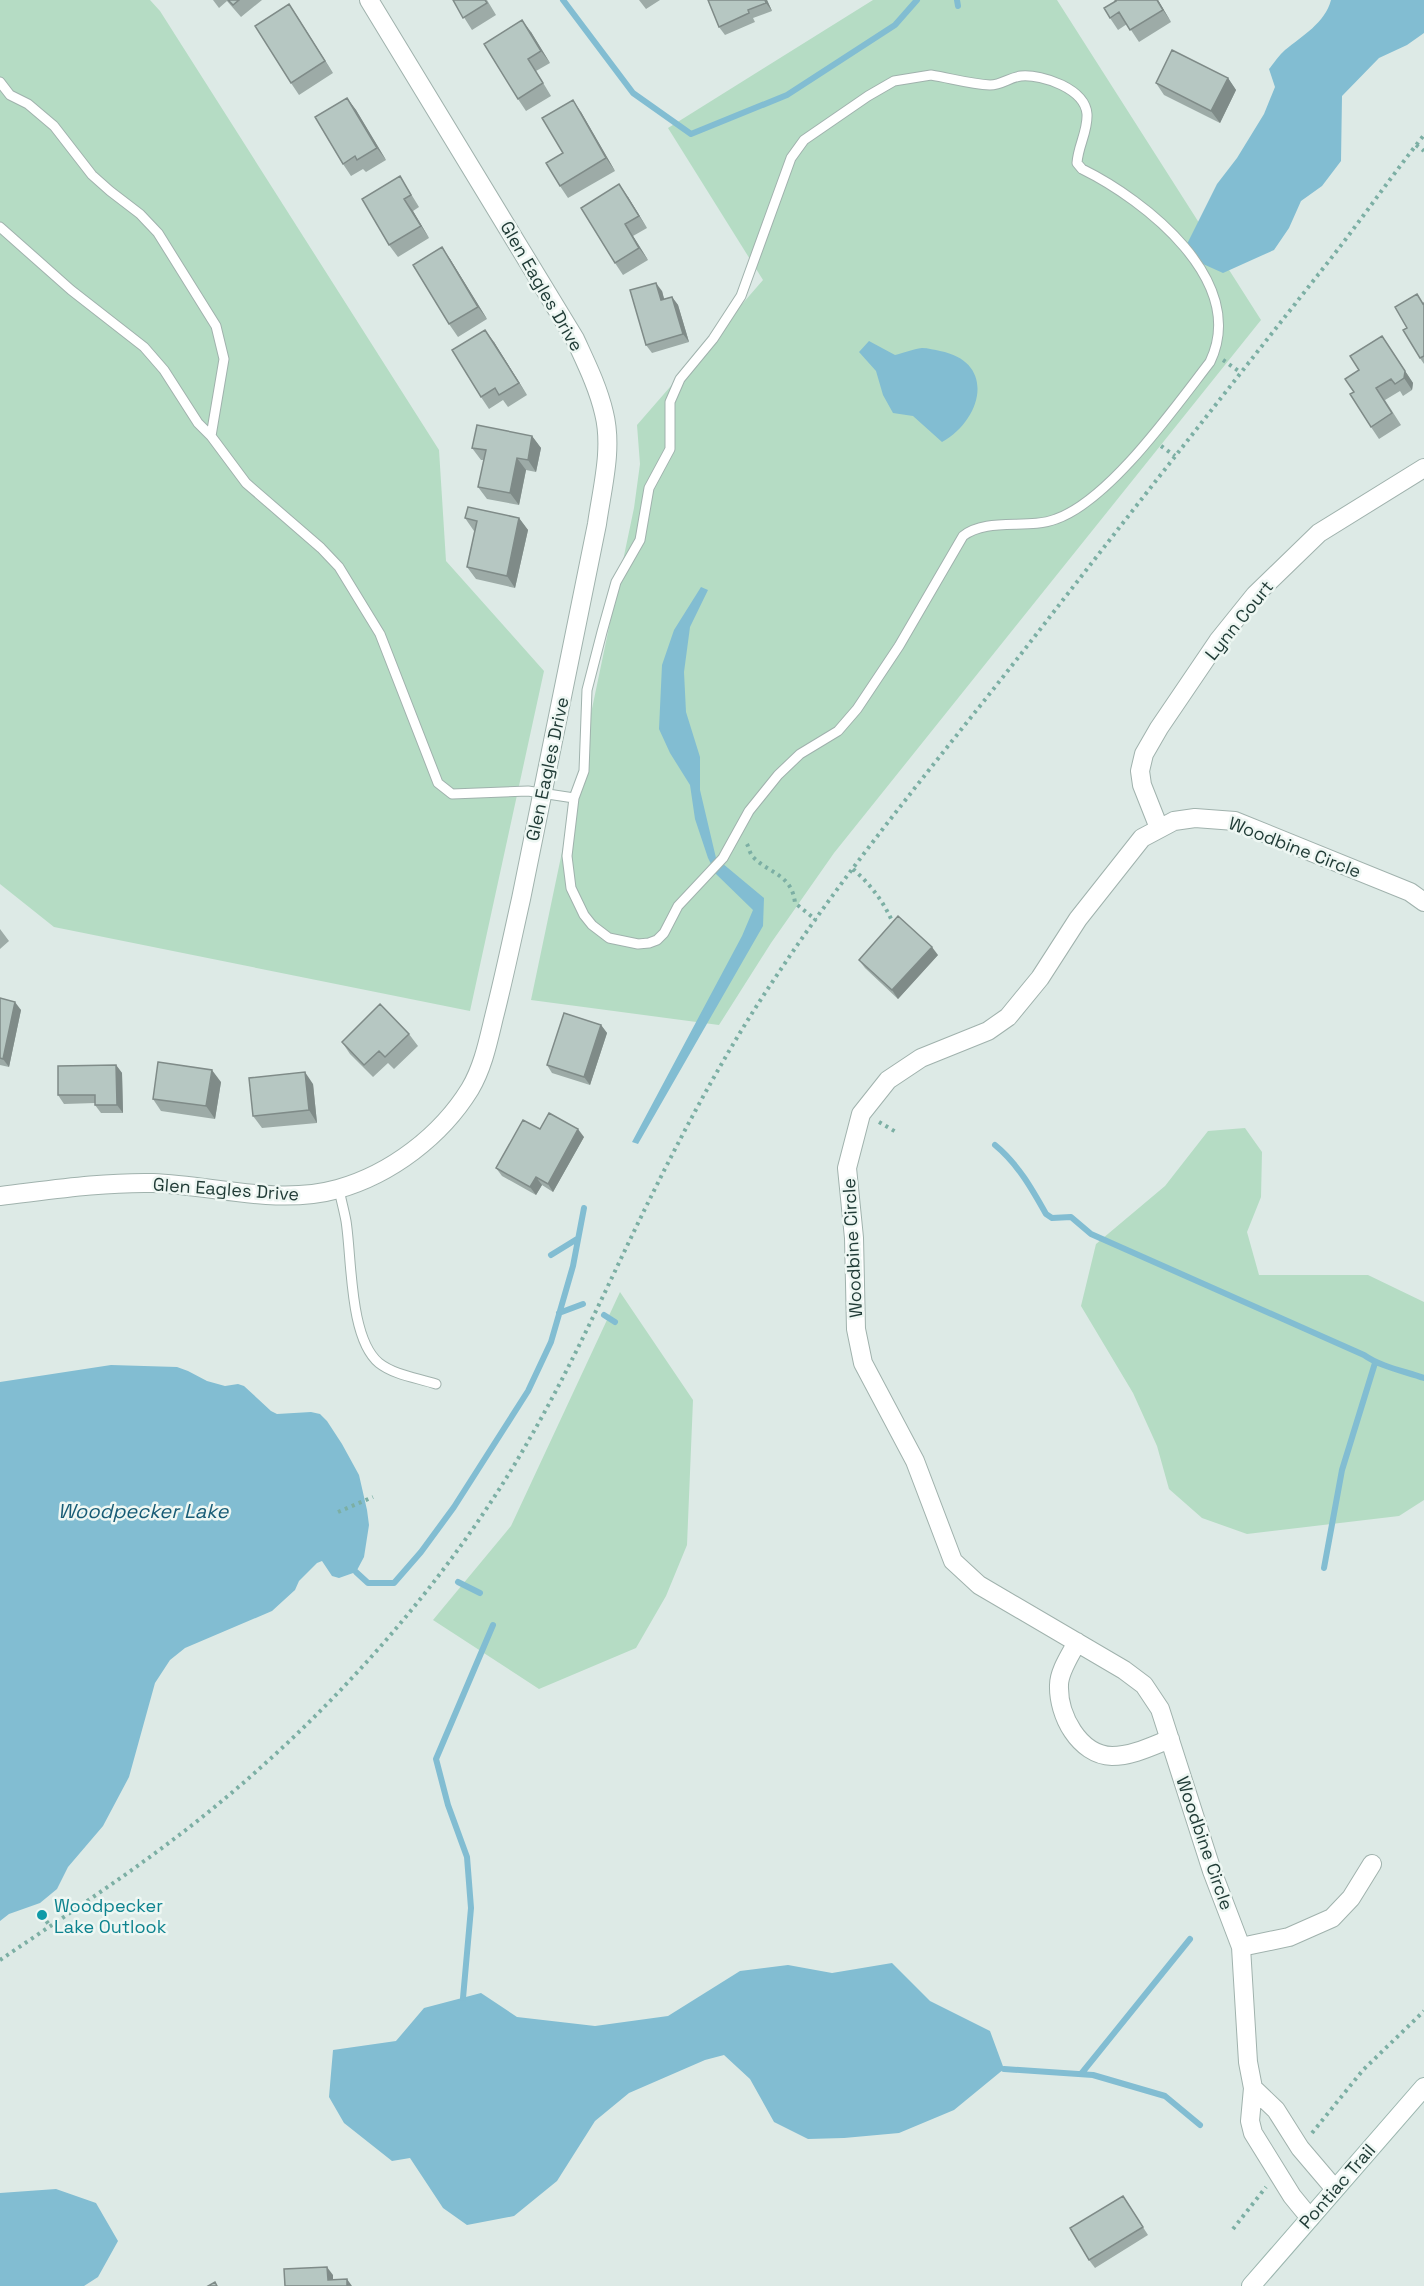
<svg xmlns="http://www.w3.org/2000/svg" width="1424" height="2286" viewBox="0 0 1424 2286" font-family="'Space Grotesk',sans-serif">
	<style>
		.green { fill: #b5dcc4 }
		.water { fill: #82bdd2 }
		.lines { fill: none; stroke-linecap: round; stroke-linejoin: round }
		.stream { stroke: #82bdd2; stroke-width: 6 }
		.service-casing { stroke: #a0b2ad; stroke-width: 11 }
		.minor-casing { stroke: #a0b2ad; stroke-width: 20 }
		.secondary-casing { stroke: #9cb6af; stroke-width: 20 }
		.path { stroke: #7cafa4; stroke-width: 4; stroke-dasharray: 3 4.5; stroke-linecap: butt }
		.service { stroke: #fff; stroke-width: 9 }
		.minor { stroke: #fff; stroke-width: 18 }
		.secondary { stroke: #fff; stroke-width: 18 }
		.wall { fill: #9daba7 }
		.shaded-wall { fill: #7f8b88 }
		.building { fill: #b6c7c2; stroke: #7f8b88; stroke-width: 1.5 }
		.culture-dot { fill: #0f9aa8; stroke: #eef7f3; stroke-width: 2 }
		.labels { text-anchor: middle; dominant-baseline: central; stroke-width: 5; stroke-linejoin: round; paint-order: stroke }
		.street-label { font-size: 18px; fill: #1f3a35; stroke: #eef7f3 }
		.culture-label { font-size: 18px; fill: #0d838f; stroke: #eef7f3; text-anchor: start }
		.water-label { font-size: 20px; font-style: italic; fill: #185c76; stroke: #eef7f3 }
	</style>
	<rect width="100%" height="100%" fill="#ddeae6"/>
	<!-- green -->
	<path class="green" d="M0,0H150L160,11L439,450L446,561L544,671L470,1011L54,927L0,884Z
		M873,0H1057L1261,320L834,853L771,943L719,1025L531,1000L634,508L640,464L637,425L763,280L668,128Z
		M1245,1128L1262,1152L1261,1197L1247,1232L1259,1275H1368L1424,1302V1500L1399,1516L1247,1534L1202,1518L1169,1489L1157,1446L1133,1393L1081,1306L1096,1244L1165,1186L1208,1131Z
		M620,1292L693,1400L687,1545L666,1596L636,1648L539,1689L433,1620L511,1526Z"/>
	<!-- water -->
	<path class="water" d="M1331,0H1424V33L1407,45L1379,58L1342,96L1341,161L1322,186L1301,201L1289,228L1274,250L1223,273L1203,264L1186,246L1217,184L1237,158L1264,114L1275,87L1269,69C1274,63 1279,55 1285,50C1302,36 1325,23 1331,0Z
		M869,341L895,355C903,353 913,349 922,348C928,348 935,350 940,351C997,362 982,420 942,442L913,416L893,413L883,395L876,371L859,352Z
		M701,587L708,590L690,627L684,672L686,712L700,757V790L716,858L764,898L763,926L638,1144L632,1142L742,936L753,910L716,874L708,858L695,819L690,785L670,753L659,729L662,665L674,630Z
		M111,1365L177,1367L188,1371L207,1381L225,1386L238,1384L244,1386L271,1411L277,1414L311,1412L320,1414L327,1421L342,1444L359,1475L367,1510L369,1525L364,1557L356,1572L339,1578L332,1576L322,1561L317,1563L299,1581L295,1590L272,1611L185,1648L170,1660L155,1683L129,1777L103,1826L68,1867L57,1889L40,1903L9,1914L0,1921V1382Z
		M892,1963L930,2001L990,2031L1004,2069L954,2110L899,2133L844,2138L808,2139L774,2122L750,2079L724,2055L705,2060L629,2093L595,2121L557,2181L514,2216L467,2225L443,2208L410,2158L392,2161L344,2123L329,2097L333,2050L396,2041L424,2008L481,1993L517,2017L595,2026L668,2016L740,1971L788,1965L832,1973Z
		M56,2189L96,2203L118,2241L98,2277L84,2286H0V2193Z"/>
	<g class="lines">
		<!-- stream -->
		<path class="stream" d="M563,0L633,93L691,134L787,95L895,25L917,0
			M957,0L958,6
			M995,1145C1018,1164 1032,1189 1046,1214L1052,1218L1071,1217L1091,1234L1364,1355C1381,1367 1404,1371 1424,1378
			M551,1255L577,1239
			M559,1313L583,1304
			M604,1315L615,1322
			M1324,1568L1342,1470L1375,1363
			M356,1572L368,1583H394L421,1552L454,1507L528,1391L551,1342L573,1266L584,1208
			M458,1582L480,1593
			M463,1998L471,1908L467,1857L448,1805L436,1759L493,1625
			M1004,2069L1093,2075L1165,2096L1200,2125
			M1081,2074L1190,1939"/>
		<defs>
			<path id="service" d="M931,75C950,78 970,84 990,85C1002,85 1010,77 1021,76C1043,74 1085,89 1087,114C1088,131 1078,146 1077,163L1082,169C1145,200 1249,281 1210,362C1175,407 1110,500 1056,519C1028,530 987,517 963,536L899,646L857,709L838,731L800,754L778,775L749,811L723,858L678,906L664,933L657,940L649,943L638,944L609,938L592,925L584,915L571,888L567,856L574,798L584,771L587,690L602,632L616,582L640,540L649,488L670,449V402L680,379L713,339L741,296L791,158L804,140L868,96L894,81Z
				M0,82L10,95L28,104L54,126L92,175L110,191L140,214L158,233L216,326L224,359L211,436
				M0,227L71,290L144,347L164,370L198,423L211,436L246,483L321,548L339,567L380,634L438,783L452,794L528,791L574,798
				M339,1189C341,1200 344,1210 346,1221C352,1258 349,1338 379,1363C394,1375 418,1378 436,1384"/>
			<path id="minor" d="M1159,828L1142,785L1140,771L1144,754L1159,728L1218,641L1255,595L1319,533L1424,468
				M0,1196C51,1190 101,1182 153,1183C213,1185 277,1206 338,1189C391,1174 441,1136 470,1089C483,1067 488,1042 494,1017C504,978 512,939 521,899C546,774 571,649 597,524C602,488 613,449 604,413C598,387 586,363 575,339L369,0
				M1077,1642C1071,1654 1059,1671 1059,1685C1058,1715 1079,1755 1112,1756C1132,1756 1152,1746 1170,1739
				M1241,1947L1289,1937L1332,1918L1351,1898L1372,1864
				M1253,2088L1276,2110L1300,2148L1334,2188
				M1310,2218L1292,2196L1253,2133L1250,2121L1253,2088L1248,2062L1241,1947L1212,1871L1160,1709L1144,1685L1124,1670L979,1585L953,1561L915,1461L863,1363L856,1329L854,1238L847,1168L861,1114L888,1080L921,1058L988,1031L1008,1017L1040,978L1078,919L1142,838L1174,821L1195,818L1235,821L1410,892L1424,902"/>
			<path id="secondary" d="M1251,2286L1424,2087"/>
		</defs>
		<!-- service casing -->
		<use href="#service" class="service-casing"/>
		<!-- minor casing -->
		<use href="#minor" class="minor-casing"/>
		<!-- secondary casing -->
		<use href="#secondary" class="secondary-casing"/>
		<!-- path -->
		<path class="path" d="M1416,145L1424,151
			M1223,360L1240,372
			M1161,446L1175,456
			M747,844C749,848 750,854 753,857C768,873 792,874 795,903L816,920
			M853,869C871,885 885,903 894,926
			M879,1122L896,1132
			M338,1512L373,1497
			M42,1915L50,1926
			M0,1960C68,1914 137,1869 201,1818C329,1716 450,1580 530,1438C571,1367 605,1291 641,1217C682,1133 726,1050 779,972C857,855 949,747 1035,636C1131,512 1228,389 1325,266C1359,223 1390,178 1424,135
			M1312,2133L1363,2070L1424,2011
			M1233,2229L1266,2187"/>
		<!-- service -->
		<use href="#service" class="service"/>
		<!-- minor -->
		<use href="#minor" class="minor"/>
		<!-- secondary -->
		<use href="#secondary" class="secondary"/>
	</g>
	<!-- wall -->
	<path class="wall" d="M213,0H262L241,17L227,1L219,8Z
		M453,0H487L496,15L472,30Z
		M639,0H660L646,9Z
		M767,0L772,11L753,18L755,22L725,35L719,27Z
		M1115,0H1158L1171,22L1139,42L1127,24L1118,30L1110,18L1116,1Z
		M289,4L333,73L299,95L291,83Z
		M531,32L550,63L536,71L551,96L526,111L518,99Z
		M1228,78L1236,90L1220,123L1164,95L1156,83Z
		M347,98L356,110L386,160L366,172L363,169L351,176L343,164Z
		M581,112L615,171L568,198L560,186L563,153Z
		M408,189L419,207L413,211L429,238L398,257L389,245Z
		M628,197L647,228L633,236L648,260L623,275L615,263Z
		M450,259L487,319L458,337L449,324Z
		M662,291L664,300L672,297L678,305L689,342L652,353L646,345Z
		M1423,303H1424V364L1420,358L1407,328Z
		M1382,336L1413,383L1412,390L1403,396L1400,391L1385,400L1401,425L1379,439L1371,427L1359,370Z
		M494,342L527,395L508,407L503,400L489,409L481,397Z
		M532,436L541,448L536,472L526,470L519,505L487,499L478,487L484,460H481L472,448Z
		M465,518H519L528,530L515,588L476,579L467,567L475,531H474Z
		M0,929L9,941L0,949Z
		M938,955L898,999L865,968L859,960Z
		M0,998L21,1010L9,1067L0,1065Z
		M601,1025L607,1033L590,1085L552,1073L547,1065Z
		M409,1034L418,1046L394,1069L388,1063L373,1077L350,1054L342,1042Z
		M116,1065L122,1073L123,1113H101L95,1105V1103L64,1104L58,1095Z
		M221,1082L215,1119L161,1111L153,1099Z
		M313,1084L317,1123L262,1128L253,1116Z
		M540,1129L584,1137L553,1192L542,1185L536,1195L502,1176L496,1168Z
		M1123,2196L1148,2235L1095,2268L1089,2260Z"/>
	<!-- shaded-wall -->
	<path class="shaded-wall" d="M765,0H767L772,11L766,3Z
		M1157,0H1158L1171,22L1163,10Z
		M289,4L297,16L333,73L325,61Z
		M522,20L531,32L550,63L541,51Z
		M1228,78L1236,90L1220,123L1211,111Z
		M347,98L356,110L386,160L377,148Z
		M573,100L581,112L615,171L606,158Z
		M619,184L628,197L647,228L639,216Z
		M404,199L413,211L429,238L421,226Z
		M625,224L633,236L648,260L639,248Z
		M442,247L450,259L487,319L478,307Z
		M656,283L662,291L667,309L661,300Z
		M672,297L678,305L689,342L683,334Z
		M485,330L494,342L527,395L519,383Z
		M1382,336L1413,383L1412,390L1404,378Z
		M532,436L541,448L536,472L528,460Z
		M517,458L526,470L519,505L510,493Z
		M519,518L528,530L515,588L507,576Z
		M932,947L938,955L898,999L892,990Z
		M15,1002L21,1010L9,1067L3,1059Z
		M601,1025L607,1033L590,1085L584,1077Z
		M116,1065L122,1073L123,1113L117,1105Z
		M212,1070L221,1082L215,1119L206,1106Z
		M305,1072L313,1084L317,1123L309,1110Z
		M578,1129L584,1137L553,1192L548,1184Z
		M536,1177L542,1185L536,1195L530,1187Z
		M327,2267L333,2275V2286L328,2280Z
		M347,2279L352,2286H347Z"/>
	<!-- building -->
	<path class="building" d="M228,0H239L233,5Z
		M453,0H485L487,3L463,18Z
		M708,0H765L766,3L748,10L749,13L719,27Z
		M1115,0H1157L1163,10L1130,30L1119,12L1110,18L1104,8L1116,1Z
		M289,4L325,61L291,83L255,26Z
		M522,20L541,51L528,59L543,83L518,99L484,44Z
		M1172,50L1228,78L1211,111L1156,83Z
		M347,98L377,148L357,160L355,156L343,164L315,117Z
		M573,100L606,158L560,186L546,163L563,153L542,118Z
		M400,176L411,195L404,199L421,226L389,245L362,199Z
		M619,184L639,216L625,224L639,248L615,263L581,208Z
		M442,247L478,307L449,324L413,265Z
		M656,283L661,300L672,297L683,334L646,345L630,290Z
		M1417,294L1423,304L1424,303V356L1420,358L1403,330L1407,328L1395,307Z
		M485,330L519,383L499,395L495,388L481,397L452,350Z
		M1382,336L1405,371L1404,378L1395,384L1391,379L1376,388L1392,413L1371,427L1350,394L1354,392L1345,379L1359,370L1350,356Z
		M477,425L532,436L528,460L517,458L510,493L478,487L486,450L472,448Z
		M468,507L519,518L507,576L467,567L477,521L465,518Z
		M898,916L932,947L892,990L859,960Z
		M0,998L15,1002L3,1059L0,1058Z
		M380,1004L409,1034L385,1057L379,1051L364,1065L342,1042Z
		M564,1013L601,1025L584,1077L547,1065Z
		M158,1062L212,1070L206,1106L153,1099Z
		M116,1065L117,1105H95V1095H58V1066Z
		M305,1072L309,1110L253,1116L249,1078Z
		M549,1113L578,1129L548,1184L536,1177L530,1187L496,1168L523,1120L540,1129Z
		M1123,2196L1143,2227L1089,2260L1070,2228Z
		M327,2267L328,2280L347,2279V2286H285L284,2269Z
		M215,2282L217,2286H208Z"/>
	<!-- markers -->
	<circle class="culture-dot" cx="42" cy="1915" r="6"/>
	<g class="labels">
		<!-- street labels -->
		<g class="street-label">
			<text transform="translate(542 286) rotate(60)">Glen Eagles Drive</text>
			<text transform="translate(1239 620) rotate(-51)">Lynn Court</text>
			<text transform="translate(547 769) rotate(-78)">Glen Eagles Drive</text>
			<text transform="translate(1295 847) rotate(21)">Woodbine Circle</text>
			<text transform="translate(226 1189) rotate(4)">Glen Eagles Drive</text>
			<text transform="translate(852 1248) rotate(-93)">Woodbine Circle</text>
			<text transform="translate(1205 1843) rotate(71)">Woodbine Circle</text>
			<text transform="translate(1337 2186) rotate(-49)">Pontiac Trail</text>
		</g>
		<!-- culture labels -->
		<g class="culture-label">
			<text x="54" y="1905">Woodpecker<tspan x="54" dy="21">Lake Outlook</tspan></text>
		</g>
		<!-- water labels -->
		<g class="water-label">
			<text x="143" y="1511">Woodpecker Lake</text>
		</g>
	</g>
</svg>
